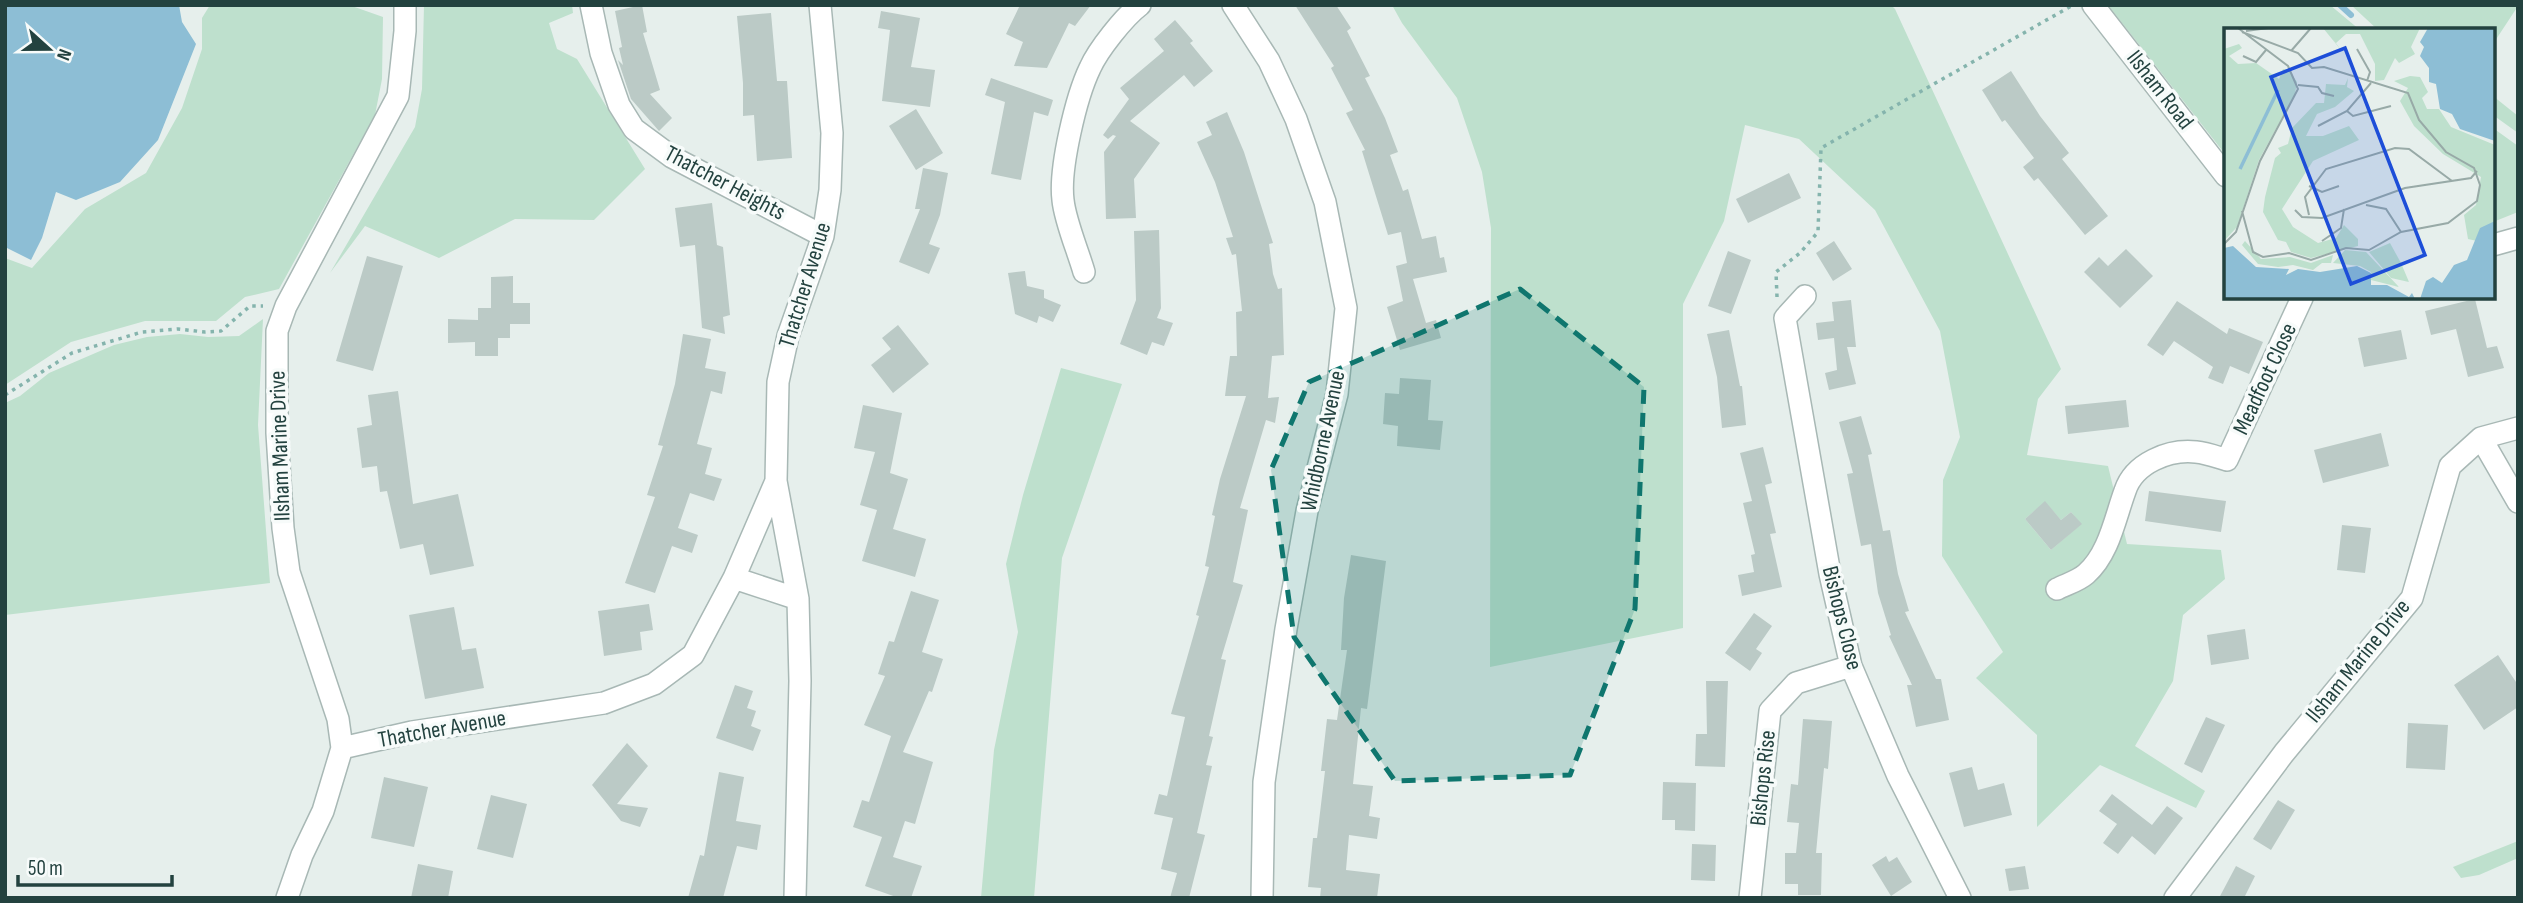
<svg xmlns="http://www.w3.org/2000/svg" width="2523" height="903" viewBox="0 0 2523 903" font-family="'Sofia Sans Condensed',sans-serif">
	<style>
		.green { fill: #bee0cd; fill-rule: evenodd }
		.water { fill: #8dbed5 }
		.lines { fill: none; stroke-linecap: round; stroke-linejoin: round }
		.stream { stroke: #8dbed5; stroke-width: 6 }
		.building { fill: #bbcac6 }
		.minor-casing { stroke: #a8b8b5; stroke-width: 24 }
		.path { stroke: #85b4ad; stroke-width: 3.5; stroke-dasharray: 3.5 5; stroke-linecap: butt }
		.minor { stroke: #fff; stroke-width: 21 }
		.marked { fill: #0f766e; fill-opacity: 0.2; stroke: #0f766e; stroke-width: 5; stroke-dasharray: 14 9; stroke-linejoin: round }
		.labels { text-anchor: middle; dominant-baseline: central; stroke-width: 7; stroke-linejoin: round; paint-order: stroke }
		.street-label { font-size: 23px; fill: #23423f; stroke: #f7fbfa }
		.inset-river { fill: none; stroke: #8dbed5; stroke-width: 3.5 }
		.inset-road { fill: none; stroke: #98aaa7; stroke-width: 2 }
		.view { fill: #1d4ed8; fill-opacity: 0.15; stroke: #1d4ed8; stroke-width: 3.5 }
		.inset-edge { fill: none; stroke: #23423f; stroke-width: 3.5 }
	</style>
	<rect width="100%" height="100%" fill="#e6efec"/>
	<!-- green -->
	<path class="green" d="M210,5H349L383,17L382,79L375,115L279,289L245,297L216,321H145L71,342L5,385V258L32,268L85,209L146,173L182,108L202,49V18Z
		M424,5H572L573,13L549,23L557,49L577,59L645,169L594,220L515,219L439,258L365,226L330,273L415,127L422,89Z
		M1392,5H1891L1895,9L2061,369L2038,399L2027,455L2108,466L2127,544L2221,550L2225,579L2183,615L2173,681L2135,746L2205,791L2196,808L2100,765L2037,827V735L1976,678L2003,652L1942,556L1943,480L1960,437L1940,331L1875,210L1799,139L1745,125L1724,221L1683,304V628L1490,667L1491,228L1482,172L1457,98L1402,23ZM2045,502L2061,520L2071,512L2081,524L2051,550L2025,519Z
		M2108,5H2330L2360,30H2226L2225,154Z
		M2351,5H2518V6L2493,44V30H2378Z
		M2493,96L2518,116V133L2493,115Z
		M2493,128L2518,146V212L2493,222Z
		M263,319L258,425L270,583L5,615V403L20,396L49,373L114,345L147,337L180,334L208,337L239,336Z
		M1061,368L1122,384L1062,558L1034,898H981L994,750L1018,632L1006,564L1023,495Z
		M2518,841V858L2479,875L2461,878L2453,867Z"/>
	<!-- water -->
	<path class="water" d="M5,5H179L182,22L196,44L158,140L120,182L76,200L56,192L42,238L31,260L5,247Z"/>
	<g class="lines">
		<!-- stream -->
		<path class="stream" d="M2340,5L2351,15"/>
	</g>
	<!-- building -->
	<path class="building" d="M642,5L647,32L643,33L660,90L650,94L672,118L659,131L631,99L618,60L623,65L619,48L622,47L615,11Z
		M1020,5H1091L1075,26L1069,23L1047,68L1014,66L1023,42L1006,34Z
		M1295,5H1336L1351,28L1347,31L1370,76L1365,78L1385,118L1398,152L1390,155L1403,191L1408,189L1422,239L1436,236L1440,258L1444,257L1447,272L1413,279L1426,323L1436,320L1441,338L1400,350L1387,307L1403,301L1396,266L1407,263L1401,232L1388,235L1362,151L1365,150L1346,113L1353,110L1331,68L1334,66Z
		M881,11L920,18L911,67L935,70L930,107L882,101L890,30L878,28Z
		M771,13L777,81H787L792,158L757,161L754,115L743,116V83L737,16Z
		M1175,20L1193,41L1190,43L1213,71L1194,87L1184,75L1130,121L1160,143L1134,179L1136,218L1106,219L1104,152L1116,136L1113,135L1108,139L1103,135L1129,99L1120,88L1164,51L1154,39Z
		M2011,71L2040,116L2069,153L2062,159L2108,216L2085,235L2038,178L2034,181L2023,167L2034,158L2005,120L2002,122L1982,90Z
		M991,78L1053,100L1048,116L1034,112L1021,180L991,174L1005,102L985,95Z
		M916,109L943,153L916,170L889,126Z
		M1227,112L1244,152L1273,243L1269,244L1273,274L1278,289L1282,288L1284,355L1272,356L1268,398L1279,397L1275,423L1266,420L1240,508L1248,510L1233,582L1243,585L1221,659L1226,660L1209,736L1213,737L1206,765L1212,766L1197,833L1205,835L1189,898H1170L1177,873L1161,869L1173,818L1154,814L1159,794L1167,796L1185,717L1171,714L1199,616L1196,615L1209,567L1205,566L1215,516L1212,515L1220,479L1246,396H1225L1230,356H1237L1236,312L1242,311L1236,254L1232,255L1226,238L1233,237L1215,182L1197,142L1212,135L1206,122Z
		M923,168L948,173L940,215L929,244L940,248L929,274L899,262L920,209H915Z
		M1789,173L1801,198L1748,223L1736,199Z
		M712,203L717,245L723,247L730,315L723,317L725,334L702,328L695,245L680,247L675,208Z
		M1159,230L1161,308L1157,318L1173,323L1164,346L1152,342L1147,355L1120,344L1136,300L1134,231Z
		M1834,241L1852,269L1833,281L1816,253Z
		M2126,249L2153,276L2120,308L2084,272L2099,257L2108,266Z
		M1728,251L1751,260L1731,314L1708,306Z
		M367,256L403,266L373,371L336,361Z
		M1025,271L1027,286L1044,290V298L1061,305L1053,322L1039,316L1037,323L1015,314L1008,273Z
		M513,276V303H530V324H510V338H498V356H475V342L448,343V319L478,320V308H491V277Z
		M2475,299L2487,348L2497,346L2504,368L2468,377L2456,329L2431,335L2425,311Z
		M1851,300L1856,347H1847L1856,384L1829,390L1825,373L1837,370L1834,338L1818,340L1816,323L1834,321L1832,302Z
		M2177,301L2227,334L2229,328L2263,342L2249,374L2230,366L2223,384L2208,378L2213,367L2174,341L2163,356L2147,345Z
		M898,325L929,364L893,393L871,365L891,349L882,338Z
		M1729,330L1740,386H1742L1746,425L1722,428L1717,377L1707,334Z
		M2401,330L2407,359L2364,367L2358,338Z
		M683,334L711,339L705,368L726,372L722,394L711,391L697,444L712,448L705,474L722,479L714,501L690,493L678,528L698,535L692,553L672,546L655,593L625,583L655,497L647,495L663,446L658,445L675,384Z
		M1400,378L1431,380L1428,420L1443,421L1440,450L1397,446L1398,426L1383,424L1385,393L1399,394Z
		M398,391L413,504L458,494L474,566L430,575L423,544L400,549L387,491L380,492L377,466L362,468L357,428L372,425L368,395Z
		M2126,400L2129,427L2068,434L2065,406Z
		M863,405L902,413L890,473L908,479L893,529L926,539L915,577L862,561L877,510L860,505L875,452L854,448Z
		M1861,416L1872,454L1868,455L1883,531L1890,530L1898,574L1909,611L1905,612L1936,679H1941L1949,720L1916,727L1907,685H1912L1889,636L1891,635L1878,593L1871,544L1861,546L1847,474L1853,473L1839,422Z
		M2381,433L2389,466L2323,483L2314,450Z
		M1763,447L1772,483L1765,485L1776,533L1770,534L1782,587L1742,596L1738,575L1754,572L1751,555L1755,554L1743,503L1752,501L1740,453Z
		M2149,491L2226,501L2221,532L2145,521Z
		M2045,501L2061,520L2071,512L2082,524L2051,550L2025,519Z
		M2342,525L2371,528L2365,573L2337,570Z
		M1351,555L1386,561L1367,709L1361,708L1353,784L1373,786L1369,816L1380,818L1377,839L1349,835L1346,870L1380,874L1377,898H1320L1321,888L1308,887L1313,838H1317L1325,771H1321L1327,719L1337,720L1347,650H1341L1344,598Z
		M911,591L939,600L922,652L943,659L932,692L929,691L903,752L933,762L915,824L905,821L893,857L922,866L911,898H899L865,886L882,837L853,827L862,800L869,802L891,736L864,725L885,676L878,674L889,641L894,642Z
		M649,604L653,630L640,632L642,650L604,656L598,611Z
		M454,607L462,650L476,648L484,688L425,699L409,615Z
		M1754,613L1772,626L1756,649L1762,653L1750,671L1725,653Z
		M2245,629L2249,659L2211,665L2207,635Z
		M2498,655L2518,685V707L2484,730L2454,685Z
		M1706,681H1728L1725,767L1695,766L1696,734H1707Z
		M735,685L753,691L747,708L756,711L751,726L761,730L753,751L716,738Z
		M2206,717L2225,725L2202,773L2184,764Z
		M1803,719L1832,721L1828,769L1824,768L1816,853H1822L1821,895H1798V884H1785V853H1796L1799,823L1787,822L1791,784L1798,785Z
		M2408,723L2448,725L2445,770L2406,768Z
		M627,743L648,766L617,804L648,808L640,827L621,821L592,785Z
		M1972,767L1978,790L2004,783L2012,815L1964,827L1949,773Z
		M719,772L744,777L736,821L761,825L757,850L737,846L723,898H688L700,855L704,856Z
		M384,777L428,787L414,847L371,838Z
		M1663,782L1696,783L1695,831L1675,830V820H1662Z
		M2112,794L2152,825L2167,806L2183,818L2155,855L2132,836L2118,854L2103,843L2117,824L2099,811Z
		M491,795L527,804L513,858L477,849Z
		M2278,800L2295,810L2271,850L2253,839Z
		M1692,844L1716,845L1715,881L1691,880Z
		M1886,856L1889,862L1897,857L1912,882L1891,896L1872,865Z
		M418,864L453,871L448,898H411Z
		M2025,866L2029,889L2009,891L2005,869Z
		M2236,866L2255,876L2244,898H2219Z"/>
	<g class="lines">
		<defs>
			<path id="minor" d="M591,5L601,53L619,105L634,129L672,157L823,236
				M1233,5L1269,61L1296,119L1325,202L1346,308L1337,394L1307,511L1286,629L1264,782L1262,898
				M2093,5L2226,176
				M2493,245L2518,238
				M1084,272C1078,251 1065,221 1063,200C1059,169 1076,97 1090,68C1098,50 1124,17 1140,5
				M1805,296L1785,318L1830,574L1851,666L1898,776L1960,898
				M2481,438L2518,502
				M734,578L798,599
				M2057,589C2067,584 2078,581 2086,574C2109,554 2115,518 2125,491C2134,463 2169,449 2196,452C2207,453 2217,457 2227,460L2302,298
				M342,748L412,732L604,703L654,684L693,655L734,578L776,481
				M287,898L302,855L323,811L342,748L338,719L289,572L283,528L277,433V331L286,306L398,96L405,31V5
				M795,898L800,681L798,599L776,481L778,382L788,336L823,236L830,190L832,133L820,5
				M1750,898L1770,711L1796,683L1851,666
				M2175,898L2284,753L2412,598L2450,466L2481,438L2518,428"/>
		</defs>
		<!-- minor casing -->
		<use href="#minor" class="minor-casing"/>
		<!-- path -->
		<path class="path" d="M1777,297L1776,272L1800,253L1818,232L1821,148L2073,5
			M5,395L72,353L142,332L178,329L205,332L221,331L250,306H263"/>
		<!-- minor -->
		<use href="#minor" class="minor"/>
	</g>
	<!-- marked area -->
	<path class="marked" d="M1520,289L1644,387L1635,609L1570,775L1395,781L1294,637L1271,470L1309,382Z"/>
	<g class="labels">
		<!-- street labels -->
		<g class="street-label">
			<text transform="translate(2160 90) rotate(52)">Ilsham Road</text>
			<text transform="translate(725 183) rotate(28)">Thatcher Heights</text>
			<text transform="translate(805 285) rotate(-73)">Thatcher Avenue</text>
			<text transform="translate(2265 379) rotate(-65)">Meadfoot Close</text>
			<text transform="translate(1323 441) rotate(-78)">Whidborne Avenue</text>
			<text transform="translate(280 446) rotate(-92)">Ilsham Marine Drive</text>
			<text transform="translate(1842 618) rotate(76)">Bishops Close</text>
			<text transform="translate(2358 661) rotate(-51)">Ilsham Marine Drive</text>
			<text transform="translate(442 729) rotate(-10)">Thatcher Avenue</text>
			<text transform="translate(1763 778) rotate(-84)">Bishops Rise</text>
		</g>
	</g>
	<!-- overview -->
	<g transform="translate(2224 28)">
		<rect width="271" height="271" fill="#e6efec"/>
		<path d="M99,0H196L187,19L191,26L175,35L171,30L160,52L151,53V36L136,6H122L112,15L108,10L121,27ZM15,16L18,20L5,28L14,36L32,35L55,51L59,41L65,42L73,54L71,66L35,132L13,199L0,213V21ZM186,48L196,49L204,64L198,70L203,81H215L227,99L271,117V199L254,208L253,213L244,211L240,187L252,177L257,149L219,126L190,98L176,73L184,60L170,53ZM124,50L123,59L130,63L111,79L93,86L82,108H99L125,98L135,112L89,133L58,181L69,199L94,215L112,210L120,197L134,211V218L87,230L67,224L62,214L54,212L39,184L41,169L51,130L57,125L54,120L64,116L68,100L92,75H100L102,56L121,57ZM21,213L37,231L66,229L87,235L109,227L107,235H98L89,242L69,237L54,239L34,236L18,217ZM166,215L177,235L185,254L167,250L145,224ZM121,222L142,224L175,259L147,252V244L136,238L109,235Z" fill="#bee0cd"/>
		<path d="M204,0H271V113L236,101L228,86L216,81L212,56L205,54V40L196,28L200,19L196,14ZM271,193V271H196L202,253L209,249L218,255L230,237L243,232L256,200ZM9,218L32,239L65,241L62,247L74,241L96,244L133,238L147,245V257H163L185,269L188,265L191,271H0V220Z" fill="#8dbed5"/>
		<path class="inset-river" d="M16,141L54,62"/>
		<path class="inset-road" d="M22,3L44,0M133,21L146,44L143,53M67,23L87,0M19,28L32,34L42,22M74,57L94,59L98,65L110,68M123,83L129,88L167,78M94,98L123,83L147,55M85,158L98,164L115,158M142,177L162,181L177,204M71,182L78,189L98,190L181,160L247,150L253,143M18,183L29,224L39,229L65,225L87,232L122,220L145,222L177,204L224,195L253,173L256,157L250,140L222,124L195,92L184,65L100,39L88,40L74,25L18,4M85,187L81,169L102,141L171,120L185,121L228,153M98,213L117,200L120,181M0,216L12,204L36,133L74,61L64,38L14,0"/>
		<path class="view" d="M121,20L201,227L127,256L47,49Z"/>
		<rect width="271" height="271" class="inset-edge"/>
	</g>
	<!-- border -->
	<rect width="2523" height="903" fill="none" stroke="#23423f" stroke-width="14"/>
	<!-- north arrow -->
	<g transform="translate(49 49) rotate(111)" stroke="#f7fbfa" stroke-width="5" paint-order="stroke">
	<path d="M0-5L12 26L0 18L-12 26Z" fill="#23423f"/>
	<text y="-10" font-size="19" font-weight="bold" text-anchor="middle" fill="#23423f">N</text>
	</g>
	<!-- scale -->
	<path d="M18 875v10h154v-10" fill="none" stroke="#23423f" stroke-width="3.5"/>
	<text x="28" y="875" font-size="21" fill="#23423f" stroke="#f7fbfa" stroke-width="5" paint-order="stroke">50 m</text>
</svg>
